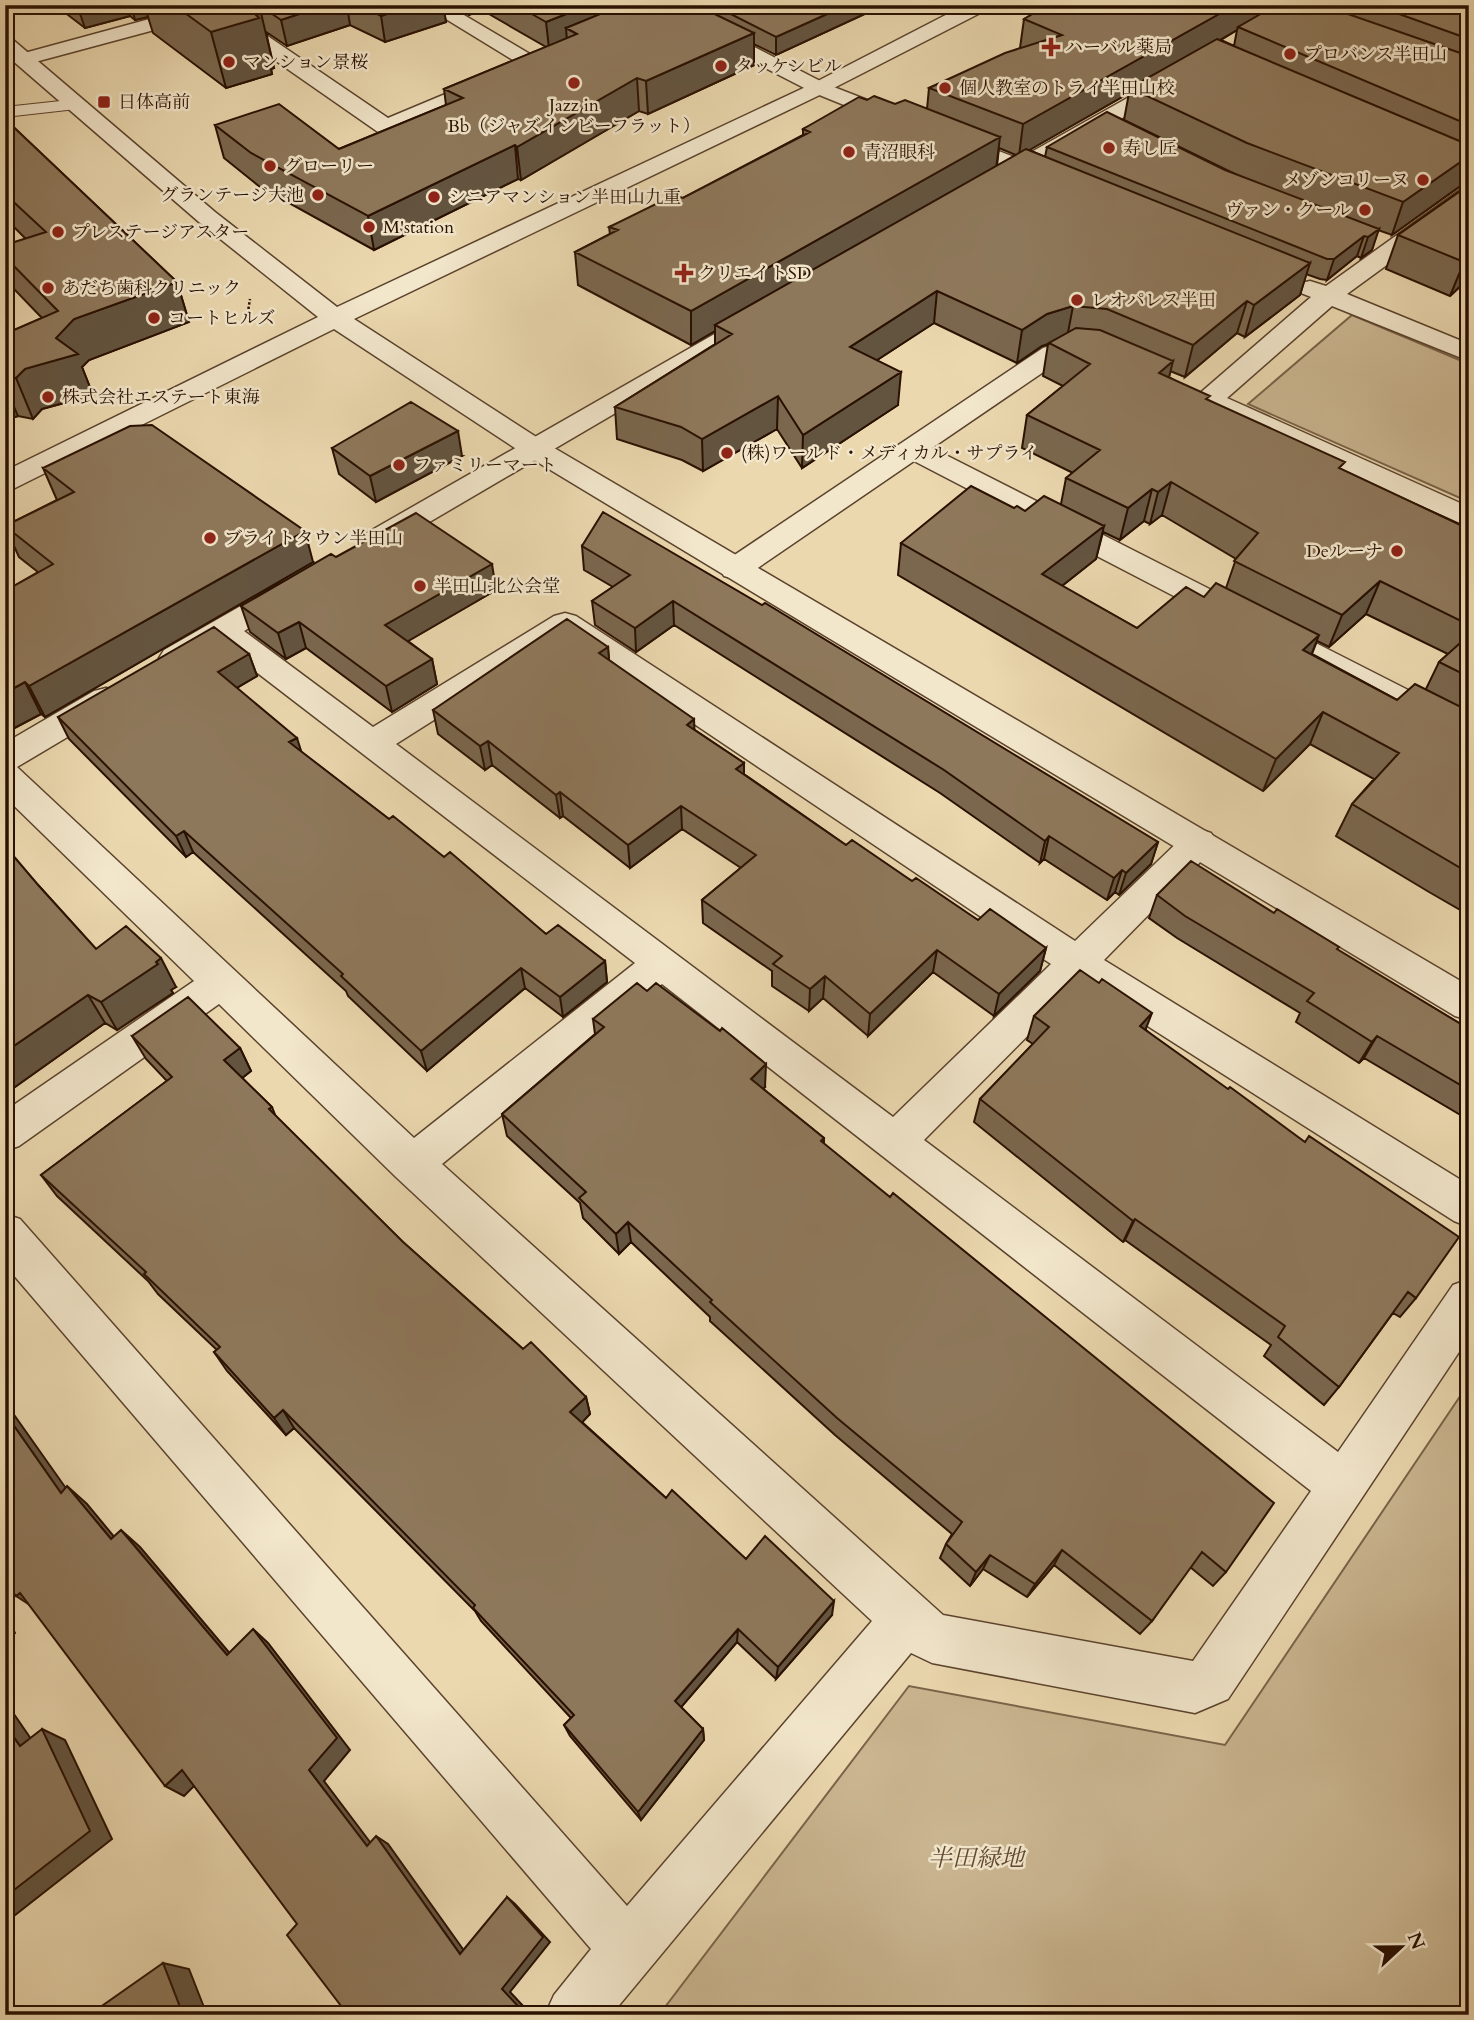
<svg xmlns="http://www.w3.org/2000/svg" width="1474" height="2020" viewBox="0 0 1474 2020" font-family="Cardo,'Noto Serif JP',serif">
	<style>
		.green { fill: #cab691; stroke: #7a6349; stroke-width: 2 }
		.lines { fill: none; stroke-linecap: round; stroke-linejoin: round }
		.service-casing { stroke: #5a422c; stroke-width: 2 }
		.minor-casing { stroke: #5a422c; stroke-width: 3 }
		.tertiary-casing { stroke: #5a422c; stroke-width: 3 }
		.path { stroke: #291001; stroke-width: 2.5; stroke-dasharray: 2.5 2; stroke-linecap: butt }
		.service { fill: #f2e6cb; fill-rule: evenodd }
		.minor { fill: #f2e6cb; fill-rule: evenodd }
		.tertiary { fill: #f2e6cb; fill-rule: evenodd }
		.wall { fill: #7a674e; stroke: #291001; stroke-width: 2; fill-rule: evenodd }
		.shaded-wall { fill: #635440; stroke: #291001; stroke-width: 2 }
		.building { fill: #8e785b; stroke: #291001; stroke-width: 2 }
		.poi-dot { fill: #8f2418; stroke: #f2e6cb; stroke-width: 2.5 }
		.labels { text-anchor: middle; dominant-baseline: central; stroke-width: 5; stroke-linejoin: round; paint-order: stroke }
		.far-poi-label { font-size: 18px; fill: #291001; stroke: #f2e6cb; text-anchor: start }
		.near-park-label { font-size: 24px; font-style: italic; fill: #614a33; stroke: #f2e6cb }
	</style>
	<rect width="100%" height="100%" fill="#ebd8af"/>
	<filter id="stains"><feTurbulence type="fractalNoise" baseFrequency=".00286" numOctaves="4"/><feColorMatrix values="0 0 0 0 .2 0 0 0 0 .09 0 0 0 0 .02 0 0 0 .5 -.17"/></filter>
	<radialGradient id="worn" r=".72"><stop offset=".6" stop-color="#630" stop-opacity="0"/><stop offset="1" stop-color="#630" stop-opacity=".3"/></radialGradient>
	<!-- green -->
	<path class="green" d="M1352,315L1469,364V502L1248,404Z
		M1469,1383V2015H659L909,1686L1225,1745Z"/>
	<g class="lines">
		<defs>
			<path id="service" d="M79,99L88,104L85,108L5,117V107Z"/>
			<path id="minor" d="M201,5H222L388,118L486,77H500L503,81L500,85L386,134L378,132L210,15L24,65L17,63L14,59L17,55Z
				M423,5H447L540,60L543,64L540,68H526Z
				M648,5H673L826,84L1019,159L1163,78H1177L1180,82L1177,86L998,191H982L979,186L1002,169L812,92L651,9Z
				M1469,187V205L1347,294L1469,344V361L1332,306L1227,398L1469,507V527L1199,406L1196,400L1199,394L1311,297L1301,293L1298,288L1301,283L1310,281L1326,286L1461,189Z
				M762,309L771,312L775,317L771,322L385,548L375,550L365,548L360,541L365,534L753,312Z
				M1067,341L1103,345L1107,351L1103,357C1089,360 1075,355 1061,360L932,448L1469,721V747L1457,743L914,461L746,576L735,579L724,576L720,569L724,562L1043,348Z
				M290,581L301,584L305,591L301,598L244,631L373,727L554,616L565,613L576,616L1075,941L1187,833L1199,829L1211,833L1217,842L1211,851L1104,960L1469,1185V1227L1454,1221L1080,983L924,1140L1338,1452L1453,1285L1469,1279V1337L1228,1699L1195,1713L932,1663L911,1653L611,2015H545L554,1995L591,1949L5,1265V1214L20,1219L627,1906L872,1621L396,1177L219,1004L19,1146L5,1151V1111L194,981L5,797V743L94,691L106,688L118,691L122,699L118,707L17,767L414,1138L635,963L221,645C203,656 185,672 164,666L159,658L164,650L279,584ZM565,637L1051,964L893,1117L396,744ZM662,984L1311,1491L1193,1661L943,1615L442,1164Z"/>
			<path id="tertiary" d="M965,5H991L988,9L826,92L354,319L544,442L1469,986V1020L1455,1016L524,454L334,329L15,488L5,490V471L318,317L199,222L5,54V37L12,39L215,212L337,307L812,84Z"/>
		</defs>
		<!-- service casing -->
		<use href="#service" class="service-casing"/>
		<!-- minor casing -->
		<use href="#minor" class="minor-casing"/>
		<!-- tertiary casing -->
		<use href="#tertiary" class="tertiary-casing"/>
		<!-- path -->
		<path class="path" d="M247,318L250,299"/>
		<!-- service -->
		<use href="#service" class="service"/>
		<!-- minor -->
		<use href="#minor" class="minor"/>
		<!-- tertiary -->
		<use href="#tertiary" class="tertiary"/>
	</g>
	<!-- wall -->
	<path class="wall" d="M55,5H443L446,22L385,42L350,25L287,46L266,32L274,68L271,69L272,74L226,88L153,33L148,17L135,20L130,16L85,28Z
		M452,5H884L776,55L754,44V65L648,114L639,111L521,180L518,179L374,250L260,187L224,158L215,125L339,149L446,105L444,89L546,47L482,10L469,15Z
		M1039,5H1264L1262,13L1276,5H1469V278L1450,296L1386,269L1398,235L1468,185L1459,187L1392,235L1378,230L1372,250L1361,258L1357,256L1327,280L1320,279L1306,274L1300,295L1245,337L1237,333L1185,377L1170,371L1169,377L1208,400L1342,470L1469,529V915L1429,892L1336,836L1352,804L1374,779L1310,744L1263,791L898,575L901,543L1014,508L1025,511L1061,504L1066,478L1073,473L1022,448L1027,415L1063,386L1043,376L1048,344L1042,346L1017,363L934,323L877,360L898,405L802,468L777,429L703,471L682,460L617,439L615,407L715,344V331L691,345L578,285L575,252L610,234L609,227L683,198L803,135V129L867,100L927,109L929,88L1020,48L1024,19L1038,11ZM1237,30L1234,46L1221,40ZM1129,93L1124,120L1235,174L1225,170L1047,147L1045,157L1029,150ZM999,148L1016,155L997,166ZM1162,515L1236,559L1226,588L1204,597L1137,628L1062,586L1096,559L1103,532L1120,540L1144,521L1150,524ZM1366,614L1448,654L1439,662L1426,689L1397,700L1312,654L1317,641L1329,647Z
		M5,119L177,282L189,322L89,360L82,367L93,395L42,409L33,419L18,416L5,420V334L42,318L13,288L5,270V245L26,239L5,218Z
		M332,448L462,456L376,502L339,474Z
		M43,468L313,562L45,717L41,714L5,733V591L38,572L19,557L5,526L57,500Z
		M582,546L1158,842L1151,864L1119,895L1115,892L1107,900L1044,859L1040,863L940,793L674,625L636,652L595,625L592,601L613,587L584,570Z
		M336,557L496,590L408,641L432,659L437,684L392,712L306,648L286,659L250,632L241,606Z
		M608,647L609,660L695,730L744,763V774L846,845L912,881L978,920L1046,948L1040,971L994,1016L933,972L868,1036L823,998L809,1011L772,986V971L703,923L702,900L741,868L682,829L630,868L563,816L560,818L492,765L485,770L438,734L433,710Z
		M249,654L257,676L237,688L301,752L389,819L444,857L546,934L605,961L607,982L563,1017L525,988L427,1071L348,996L346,991L193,852L186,857L69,739L58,717Z
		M39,886L96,949L176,987L171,990L173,993L117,1030L105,1023L5,1094Z
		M1157,895L1274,913L1469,1029V1120L1364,1058L1359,1063L1296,1022L1300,1013L1177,938L1149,918Z
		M1034,1016L1146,1030L1416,1298L1400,1317L1393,1313L1339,1387L1324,1405L1264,1356L1271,1345L1125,1240L1123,1242L974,1122L980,1099L1033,1044L1027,1040Z
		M593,1019L765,1087L763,1089L824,1138V1144L1226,1572L1213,1586L1190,1567L1152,1621L1140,1634L1054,1565L1027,1597L983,1569L970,1586L940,1558L946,1544L952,1534L835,1435L710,1321V1317L631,1242L619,1254L583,1218L580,1203L507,1136L502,1114L595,1034Z
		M132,1036L240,1048L251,1071L242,1078L272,1107L276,1117L403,1242L523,1349L586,1397L590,1414L582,1422L666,1498L746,1559L832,1615L776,1679L737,1642L681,1707L703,1729L704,1740L641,1820L570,1736L564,1725L571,1718L481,1621L475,1611L294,1428L286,1435L227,1371L214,1352L217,1350L158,1294L148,1281L57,1196L41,1175L167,1081L146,1059Z"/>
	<!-- shaded-wall -->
	<path class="shaded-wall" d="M77,5H127L130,16L85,28Z
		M131,5H145L148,17L135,20Z
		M326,5H347L350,25L287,46L281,20Z
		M414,5H443L446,22L385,42L381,16Z
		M467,5H482V10L469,15Z
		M589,5H642L577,34L566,28L567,41L549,48L546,22Z
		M847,5H884L776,55V37Z
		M1235,5H1264L1261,17L1238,27L1237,30L1134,90L1130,88L1129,93L1019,156L1023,124Z
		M261,13L274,68L271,69L272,74L226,88L211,32Z
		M754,33V65L648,114L646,81Z
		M637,78L639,111L521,180L517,147Z
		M1000,137L996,169L715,325V331L691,345V311Z
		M515,145L518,179L374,250L368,216Z
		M1469,156V185L1459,187L1392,235L1403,202Z
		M1379,229L1372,250L1361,258L1368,237Z
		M1364,236L1357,256L1327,280L1334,259Z
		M1469,257V278L1450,296L1464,262Z
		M1310,263L1300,295L1245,337L1254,305Z
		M177,282L189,322L89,360L82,367L93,395L42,409L33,419L16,378L74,319Z
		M937,291L934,323L848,379L850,347Z
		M1247,301L1237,333L1185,377L1193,345Z
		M1073,306L1067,338L1042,346L1017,363L1022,330L1047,314Z
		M1173,361L1165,394L1159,373Z
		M901,372L898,405L802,468L803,435Z
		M5,386L18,416L5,420Z
		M778,396L777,429L703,471L702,439Z
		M458,431L462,456L376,502L370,476Z
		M1171,482L1162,515L1150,524L1158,492Z
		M1152,489L1144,521L1120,540L1128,508Z
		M1104,526L1096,559L1035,607L1042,574Z
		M305,531L313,562L45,717L29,686Z
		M492,564L496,590L391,651L385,625Z
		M1380,581L1366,614L1329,647L1342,615Z
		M673,601L674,625L636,652L635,628Z
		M299,622L306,648L286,659L278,633Z
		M1319,635L1306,668L1303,650Z
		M608,647L610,671L599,653Z
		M249,654L257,676L226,694L218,672Z
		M432,659L437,684L392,712L386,686Z
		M25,682L41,714L5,733V693Z
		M1323,712L1310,744L1263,791L1276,759Z
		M694,719L695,743L687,725Z
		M297,738L304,760L289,742Z
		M488,741L492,765L485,770L480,746Z
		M744,763V786L736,769Z
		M560,792L563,816L560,818L556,795Z
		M681,806L682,829L630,868L628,845Z
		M184,831L193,852L186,857L176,836Z
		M1049,836L1044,859L1040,863L1045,841Z
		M1158,842L1151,864L1119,895L1126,873Z
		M1122,870L1115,892L1107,900L1114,878Z
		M1046,948L1040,971L994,1016L999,994Z
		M937,950L933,972L868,1036L870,1014Z
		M161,958L176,987L171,990L173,993L117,1030L101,1002Z
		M605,961L607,982L563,1017L560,997Z
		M521,968L525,988L427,1071L421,1051Z
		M825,976L823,998L809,1011L810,989Z
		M88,995L105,1023L5,1094V1052Z
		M1152,1013L1143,1036L1140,1026Z
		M1377,1036L1364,1058L1359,1063L1372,1042Z
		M240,1048L251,1071L236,1083L224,1060Z
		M766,1064L765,1087L750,1101L751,1079Z
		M1135,1219L1125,1240L1123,1242L1133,1221Z
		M628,1222L631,1242L619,1254L616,1234Z
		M586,1397L590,1414L575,1430L570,1412Z
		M5,1402L82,1511L61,1493L5,1413Z
		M283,1410L294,1428L286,1435L274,1418Z
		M67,1486L87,1504L130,1556L111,1539Z
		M121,1530L140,1547L243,1669L227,1655Z
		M1062,1550L1054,1565L1027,1597L1035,1584Z
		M990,1555L983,1569L970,1586L976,1572Z
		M20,1593L39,1611L16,1596Z
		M834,1601L832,1615L776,1679L778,1667Z
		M5,1614L15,1633L5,1642Z
		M253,1629L268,1643L350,1750L324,1781L379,1854L367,1846L309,1770Z
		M738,1629L737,1642L677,1712L675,1701Z
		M5,1701L44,1758L20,1746L5,1725Z
		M42,1729L65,1740L112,1839L5,1923V1897Z
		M703,1729L704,1740L641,1820L638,1812Z
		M182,1770L200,1780L184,1796L165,1786Z
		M376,1836L388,1844L470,1959L460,1954Z
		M507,1897L515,1904L550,1942L510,1992L525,2008L518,2015H508L502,1989Z
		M163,1963L189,1969L207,2015H183Z"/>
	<!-- building -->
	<path class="building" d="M174,5H251L261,13L256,15L259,18L211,32Z
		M259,5H326L281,20Z
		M359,5H414L381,16Z
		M516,5H589L546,22Z
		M622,5H696L754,33L646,81L637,78L517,147L515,145L368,216L251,153L215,125L279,104L339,149L463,98L444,89L577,34L566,28Z
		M713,5H847L776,37Z
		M1048,5H1235L1023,124L929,88L1005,53L1062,35L1024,19Z
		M1276,5H1322L1469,56V125L1238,27Z
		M1374,5H1469V39Z
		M1217,39L1469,145V156L1403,202L1247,143L1130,88Z
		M874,96L895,104L905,100L1000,137L691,311L575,252L618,230L609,227L674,195L683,198L810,132L803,129L859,97L867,100Z
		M1107,112L1225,170L1379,229L1368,237L1364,236L1334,259H1327L1047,147Z
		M5,119L177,282L74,319L56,338L78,354L25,369L16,378L5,376V334L58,311L5,257V245L46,232L5,194Z
		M1026,149L1310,263L1254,305L1247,301L1193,345L1107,309L1073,306L1047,314L1022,330L937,291L850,347L901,372L803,435L778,396L702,439L681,427L615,407L732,334L715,325Z
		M1469,185V257L1464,262L1398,235Z
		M1076,328L1100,330L1173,361L1159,373L1210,396L1206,399L1345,462L1339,468L1469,529V625L1380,581L1342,615L1234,561L1258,533L1171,482L1158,492L1152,489L1128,508L1066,478L1100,450L1027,415L1090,364L1049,343Z
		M411,402L458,431L370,476L332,448Z
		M152,425L305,531L29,686L25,682L5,693V591L53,564L5,526L74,492L43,468L130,426Z
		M971,486L1014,508L1017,506L1025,511L1044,496L1104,526L1042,574L1137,628L1186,587L1204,597L1216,583L1319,635L1303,650L1397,700L1415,684L1469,711V873L1352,804L1399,753L1323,712L1276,759L901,543Z
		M603,512L762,605L765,603L1158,842L1126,873L1122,870L1114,878L1049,836L1045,841L944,770L673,601L635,628L592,601L630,575L582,546Z
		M416,513L492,564L385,625L432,659L386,686L299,622L278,633L241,606L331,554L336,557Z
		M567,619L608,647L599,653L694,719L687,725L744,763L736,769L846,845L852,840L912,881L916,878L978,920L990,909L1046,948L999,994L937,950L870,1014L825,976L810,989L773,964L782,956L702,900L756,855L681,806L628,845L560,792L556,795L488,741L480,746L433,710Z
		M214,627L249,654L218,672L297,738L289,742L389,819L393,816L444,857L450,852L546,934L558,925L605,961L560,997L521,968L421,1051L341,976L343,974L184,831L176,836L58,717Z
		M1469,635V677L1439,662Z
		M5,846L39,886L96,949L126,926L161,958L156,962L158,964L101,1002L88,995L5,1052Z
		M1191,861L1274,913L1277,909L1339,947L1337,949L1469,1029V1090L1377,1036L1372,1042L1307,1001L1314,993L1185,916L1157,895Z
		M1080,970L1099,983L1102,979L1152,1013L1140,1026L1228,1089L1230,1087L1305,1142L1309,1136L1459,1237L1416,1298L1408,1292L1339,1387L1278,1337L1285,1326L1135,1219L1133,1221L980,1099L1049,1027L1034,1016Z
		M637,983L647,991L656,983L720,1031L722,1028L766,1064L751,1079L824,1138L821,1141L890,1197L893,1193L1274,1503L1226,1572L1202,1552L1152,1621L1062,1550L1035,1584L990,1555L976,1572L946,1544L962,1522L837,1418L710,1302L712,1300L628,1222L616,1234L579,1198L586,1192L502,1114L604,1027L593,1019Z
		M188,997L240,1048L224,1060L272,1107L269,1109L403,1242L523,1349L531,1342L586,1397L570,1412L666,1498L672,1490L746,1559L765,1536L834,1601L778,1667L738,1629L675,1701L703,1729L638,1812L564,1725L574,1715L473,1608L475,1605L283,1410L274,1418L214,1352L220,1347L144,1274L146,1272L41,1175L172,1077L132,1036Z
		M5,1413L61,1493L67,1486L111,1539L121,1530L227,1655L253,1629L337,1738L309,1770L367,1846L376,1836L460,1954L507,1897L543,1937L502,1989L517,2005L508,2015H348L287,1935L297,1924L182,1770L165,1786L20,1593L16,1596L5,1581Z
		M5,1725L20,1746L42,1729L90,1831L5,1897Z
		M163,1963L183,2015H89Z"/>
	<!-- markers -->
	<g class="poi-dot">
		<path d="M1047.5 36.5h7v7h7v7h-7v7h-7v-7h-7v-7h7z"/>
		<circle cx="1290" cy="54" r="7"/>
		<circle cx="229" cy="62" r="7"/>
		<circle cx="721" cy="66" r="7"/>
		<circle cx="574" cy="83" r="7"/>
		<circle cx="945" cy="88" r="7"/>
		<rect x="97" y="95" width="14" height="14" rx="3.5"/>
		<circle cx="1109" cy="148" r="7"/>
		<circle cx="849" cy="152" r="7"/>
		<circle cx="270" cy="166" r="7"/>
		<circle cx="1423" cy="180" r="7"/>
		<circle cx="318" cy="195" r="7"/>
		<circle cx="434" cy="197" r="7"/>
		<circle cx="1365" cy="210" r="7"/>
		<circle cx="369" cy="227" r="7"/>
		<circle cx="58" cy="232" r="7"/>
		<path d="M680.5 262.5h7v7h7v7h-7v7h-7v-7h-7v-7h7z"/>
		<circle cx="48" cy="288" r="7"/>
		<circle cx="1077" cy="300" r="7"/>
		<circle cx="154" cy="318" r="7"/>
		<circle cx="48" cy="397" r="7"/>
		<circle cx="727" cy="453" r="7"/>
		<circle cx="399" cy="465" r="7"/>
		<circle cx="210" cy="538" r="7"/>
		<circle cx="1397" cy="551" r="7"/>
		<circle cx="420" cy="586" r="7"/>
	</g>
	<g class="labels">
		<!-- far-poi labels -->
		<g class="far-poi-label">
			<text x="1065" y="47">ハーバル薬局</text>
			<text x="1304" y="54">プロバンス半田山</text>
			<text x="243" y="62">マンション景桜</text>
			<text x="735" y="66">タッケンビル</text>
			<text x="959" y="88">個人教室のトライ半田山校</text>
			<text x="118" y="102">日体高前</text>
			<text x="574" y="105" text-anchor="middle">Jazz in<tspan x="574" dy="21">Bb（ジャズインビーフラット）</tspan></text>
			<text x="1123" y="148">寿し匠</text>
			<text x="863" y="152">青沼眼科</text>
			<text x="284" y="166">グローリー</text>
			<text x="1409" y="180" text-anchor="end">メゾンコリーヌ</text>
			<text x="304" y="195" text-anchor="end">グランテージ大池</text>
			<text x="448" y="197">シニアマンション半田山九重</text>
			<text x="1351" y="210" text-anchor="end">ヴァン・クール</text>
			<text x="383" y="227">M'station</text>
			<text x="72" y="232">プレステージアスター</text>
			<text x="698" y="273">クリエイトSD</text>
			<text x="62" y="288">あだち歯科クリニック</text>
			<text x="1091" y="300">レオパレス半田</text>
			<text x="168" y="318">コートヒルズ</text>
			<text x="62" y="397">株式会社エステート東海</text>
			<text x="741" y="453">(株)ワールド・メディカル・サプライ</text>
			<text x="413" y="465">ファミリーマート</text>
			<text x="224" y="538">ブライトタウン半田山</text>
			<text x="1383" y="551" text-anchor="end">Deルーナ</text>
			<text x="434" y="586">半田山北公会堂</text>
		</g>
		<!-- near-park labels -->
		<g class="near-park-label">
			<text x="976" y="1858">半田緑地</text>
		</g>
	</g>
	<!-- margin -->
	<rect width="1474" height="2020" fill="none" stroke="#ebd8af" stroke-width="28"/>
	<rect x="7" y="7" width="1460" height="2006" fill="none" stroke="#291001" stroke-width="3.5"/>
	<rect x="14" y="14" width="1446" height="1992" fill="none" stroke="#291001" stroke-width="2"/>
	<!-- north arrow -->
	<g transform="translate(1401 1947) rotate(68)" stroke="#f2e6cb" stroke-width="5" paint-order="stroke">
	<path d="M0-5L12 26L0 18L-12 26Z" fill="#291001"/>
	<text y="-10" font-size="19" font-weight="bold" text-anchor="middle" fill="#291001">N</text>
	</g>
	<rect width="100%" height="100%" filter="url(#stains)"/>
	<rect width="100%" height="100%" fill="url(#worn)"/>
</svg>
